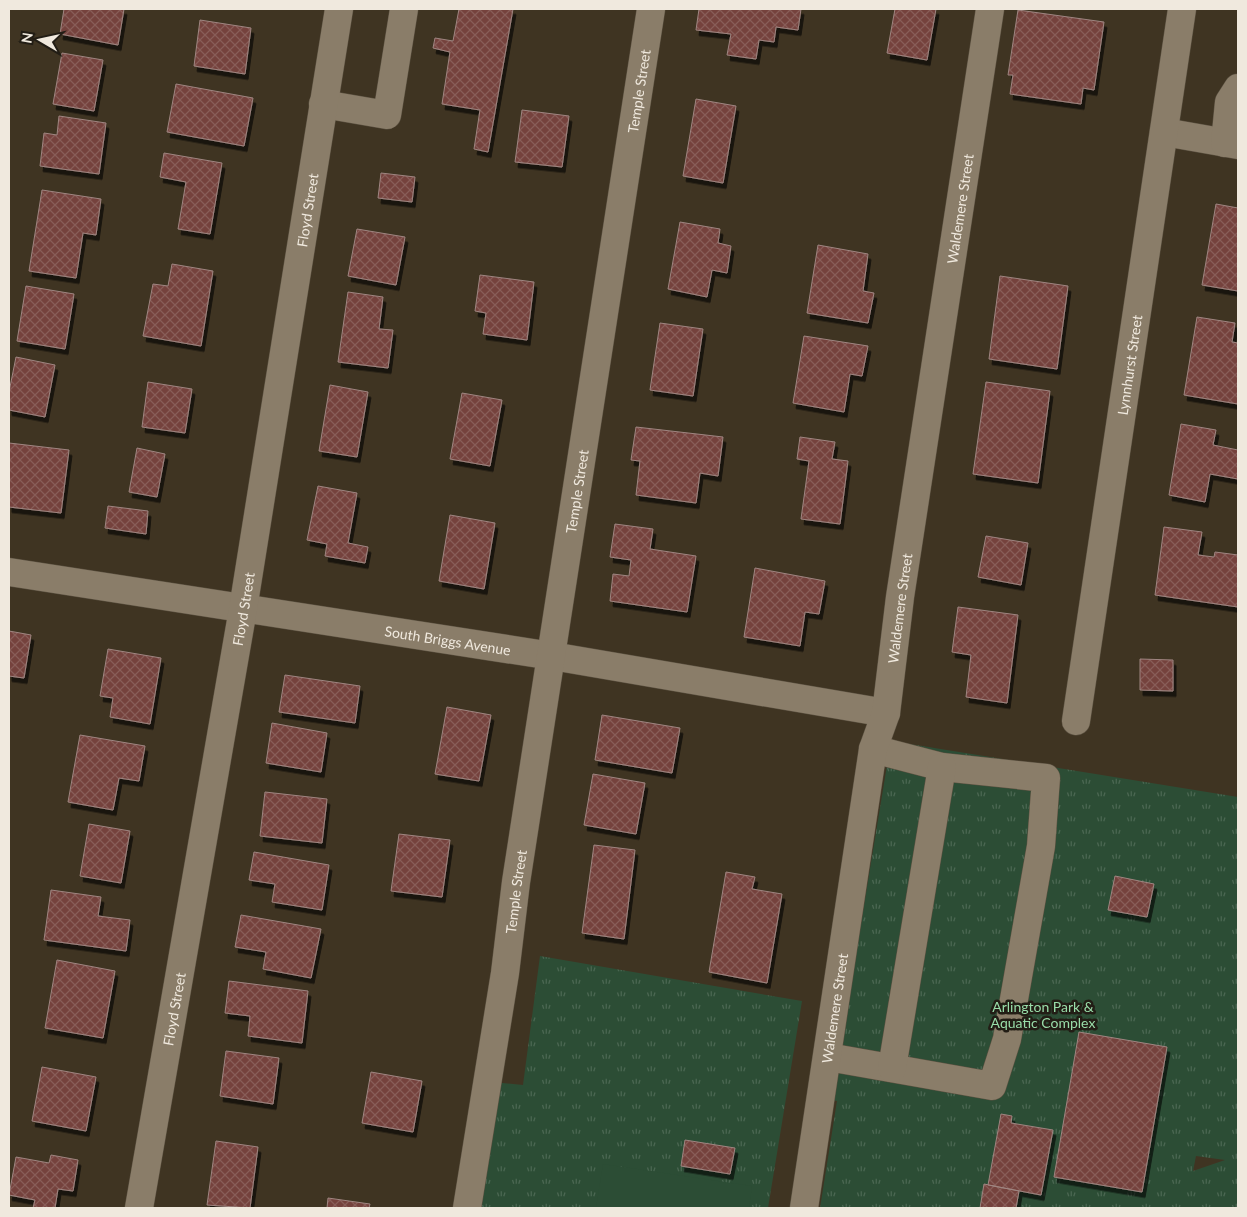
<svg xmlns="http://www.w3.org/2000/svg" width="1247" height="1217" viewBox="0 0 1247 1217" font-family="Lato,sans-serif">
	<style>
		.park { fill: url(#park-tufts); fill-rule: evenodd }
		.pitch { fill: #2c4d35 }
		.building { fill: url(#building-cross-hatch); stroke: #9f8581; filter: url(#shadow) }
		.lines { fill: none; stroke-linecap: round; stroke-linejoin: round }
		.minor-casing { stroke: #5b5141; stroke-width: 29 }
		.minor { stroke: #8a7d69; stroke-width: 28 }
		.labels { text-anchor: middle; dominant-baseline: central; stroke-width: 5; stroke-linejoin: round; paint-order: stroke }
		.street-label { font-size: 14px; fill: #f0e9de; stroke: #221d15 }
		.park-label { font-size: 14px; fill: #99dda9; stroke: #221d15 }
	</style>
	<defs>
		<pattern id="park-tufts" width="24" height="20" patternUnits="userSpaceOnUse" patternTransform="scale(1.25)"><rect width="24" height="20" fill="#2c4d35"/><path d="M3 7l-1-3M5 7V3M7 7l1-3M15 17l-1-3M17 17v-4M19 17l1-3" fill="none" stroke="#4b6752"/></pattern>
		<pattern id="building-cross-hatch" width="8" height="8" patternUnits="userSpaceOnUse" patternTransform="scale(1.25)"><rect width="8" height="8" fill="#74423c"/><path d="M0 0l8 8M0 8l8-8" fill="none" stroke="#885d58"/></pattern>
		<filter id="shadow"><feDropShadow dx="3" dy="5.5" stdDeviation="0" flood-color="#0009"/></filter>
	</defs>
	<rect width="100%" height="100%" fill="#3f3422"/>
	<!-- park -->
	<path class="park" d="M891,741L1238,797V1208H820L837,1101L832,1100ZM1196,1156L1225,1160L1193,1171Z
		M540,956L802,1001L768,1208H472L492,1082L523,1085Z"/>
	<!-- pitch -->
	<path class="pitch" d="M603,1164L752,1186L749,1208H596Z"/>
	<!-- building -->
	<path class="building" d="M64,9H124L118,45L60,34Z
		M459,9H513L488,152L474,149L480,110L442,104L450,52L433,48L435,38L453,41Z
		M699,9H801L798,30L776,27L774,42L759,40L756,59L727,55L731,34L696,30Z
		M895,9H936L927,60L887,53Z
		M1018,10L1104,22L1094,90L1083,88L1081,104L1010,94L1013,75H1008Z
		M200,20L251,28L245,74L194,66Z
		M62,53L103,60L94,111L53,104Z
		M176,84L253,98L244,146L167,132Z
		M696,99L736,106L723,183L683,176Z
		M522,110L569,116L562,167L515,162Z
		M59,116L106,123L99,174L40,166L44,133L57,135Z
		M164,153L222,163L210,234L178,229L186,182L160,177Z
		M381,173L415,177L412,202L378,198Z
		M42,190L101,199L96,235L83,233L76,278L29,271Z
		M1216,204L1238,208V291L1202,285Z
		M680,222L720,229L718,243L731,246L727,273L712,270L707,297L668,289Z
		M357,229L405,237L396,285L348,276Z
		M818,245L868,254L863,291L874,293L868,323L807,313Z
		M172,264L213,271L201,346L143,336L153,284L168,286Z
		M480,275L534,282L527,340L483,334L486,313L475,311Z
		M1000,276L1068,286L1057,369L989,359Z
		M26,286L74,294L65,349L17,341Z
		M348,292L383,297L379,329L393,330L388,368L338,362Z
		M1197,317L1235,323L1232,342L1238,343V404L1184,395Z
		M660,323L703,329L693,396L650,390Z
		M804,336L868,346L862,376L850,374L844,412L793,403Z
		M16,357L55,365L45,417L9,410V392Z
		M148,382L192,389L185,433L142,427Z
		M986,382L1050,391L1038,483L973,474Z
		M330,385L368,392L357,457L319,451Z
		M462,393L502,400L490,466L450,459Z
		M1181,424L1216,430L1213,445L1238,450V479L1210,474L1205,502L1169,495Z
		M636,427L723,437L718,476L700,473L696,503L636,495L640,461L631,460Z
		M800,437L835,442L832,459L848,461L840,524L801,519L809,461L797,459Z
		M9,443L69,450L61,513L9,507Z
		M137,448L165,454L157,497L129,492Z
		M318,486L357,493L348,543L368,547L365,563L325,556L327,544L307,540Z
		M108,506L148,511L146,534L105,528Z
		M450,515L495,523L484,589L439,581Z
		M615,524L653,529L650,549L696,556L687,612L610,601L613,574L629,576L631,560L610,557Z
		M1164,527L1202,532L1198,555L1214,557L1215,552L1238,555V607L1155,595Z
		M986,536L1028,543L1021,585L978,577Z
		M755,568L825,581L819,614L805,612L800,646L744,637Z
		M958,607L1018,615L1007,703L966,697L971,655L952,652Z
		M9,631L31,635L24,678L9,676Z
		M108,649L161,658L150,724L110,717L113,698L100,696Z
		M1140,659L1173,660V691L1140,690Z
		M285,675L360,686L355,723L279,712Z
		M447,707L491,715L479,781L435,774Z
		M602,715L680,728L672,773L595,760Z
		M272,723L327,733L321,772L266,763Z
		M80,735L145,746L139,781L119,778L113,810L68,802Z
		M593,774L645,783L636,834L584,825Z
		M265,792L327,799L322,843L260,836Z
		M89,824L130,831L121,883L80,876Z
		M399,834L450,840L442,897L391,891Z
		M594,845L635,850L624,939L582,933Z
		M254,852L329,865L322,910L272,902L275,884L249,880Z
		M726,872L755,877L752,889L782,894L767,983L709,972Z
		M1115,876L1154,884L1147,917L1108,910Z
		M51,890L101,897L98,916L130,920L126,951L44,940Z
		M241,915L321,929L311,978L263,969L266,952L235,947Z
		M57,960L115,971L103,1038L45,1028Z
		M229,981L308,991L302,1043L248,1036L250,1016L225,1013Z
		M1079,1032L1167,1047L1142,1192L1054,1177Z
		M226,1051L279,1058L273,1104L220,1096Z
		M42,1067L96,1077L86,1131L32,1121Z
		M371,1072L422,1081L413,1132L362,1123Z
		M1001,1114L1012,1116L1011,1123L1053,1130L1041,1195L988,1185Z
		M685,1140L735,1148L730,1174L681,1166Z
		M216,1141L258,1147L250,1208L207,1205Z
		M51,1155L78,1160L73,1191L58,1189L55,1208H33L35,1200L9,1195L16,1157L49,1163Z
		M984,1184L1019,1191L1016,1208H980Z
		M328,1198L370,1204L369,1208H327Z"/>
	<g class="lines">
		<defs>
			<g id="minor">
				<path d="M323,104L387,115L404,9"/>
				<path d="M1164,132L1238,145"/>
				<path d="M1225,143L1229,102L1238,88"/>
				<path id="s1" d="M9,572L552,656L886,713"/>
				<path id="s2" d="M1076,721L1182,9"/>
				<path d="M828,1057L992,1086L1007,1039L1041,846L1046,778L942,767L873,749"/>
				<path d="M892,1068L942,767"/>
				<path id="s3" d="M139,1208L243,609L339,9"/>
				<path id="s4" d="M467,1208L505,973L516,882L651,9"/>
				<path id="s5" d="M804,1208L873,749L886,713L900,597L990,9"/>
			</g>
		</defs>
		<!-- minor casing -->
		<use href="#minor" class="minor-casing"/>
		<!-- minor -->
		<use href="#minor" class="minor"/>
	</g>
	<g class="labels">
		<!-- street labels -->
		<g class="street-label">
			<text stroke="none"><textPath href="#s4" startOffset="1130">Temple Street</textPath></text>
			<text stroke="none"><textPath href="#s3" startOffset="1012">Floyd Street</textPath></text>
			<text stroke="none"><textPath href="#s5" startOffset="1012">Waldemere Street</textPath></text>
			<text stroke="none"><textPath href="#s2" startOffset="360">Lynnhurst Street</textPath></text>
			<text stroke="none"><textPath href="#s4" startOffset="725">Temple Street</textPath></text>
			<text stroke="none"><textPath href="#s3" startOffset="608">Floyd Street</textPath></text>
			<text stroke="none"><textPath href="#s5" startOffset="608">Waldemere Street</textPath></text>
			<text stroke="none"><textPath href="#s1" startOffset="444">South Briggs Avenue</textPath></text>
			<text stroke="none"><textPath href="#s4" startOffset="320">Temple Street</textPath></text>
			<text stroke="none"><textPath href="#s3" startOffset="202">Floyd Street</textPath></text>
			<text stroke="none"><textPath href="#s5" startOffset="202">Waldemere Street</textPath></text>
		</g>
		<!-- park labels -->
		<g class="park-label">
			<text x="1043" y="1006">Arlington Park &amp;<tspan x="1043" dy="16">Aquatic Complex</tspan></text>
		</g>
	</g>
	<!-- border -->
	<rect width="1247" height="1217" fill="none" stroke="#f0e9de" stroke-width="20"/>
	<!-- north arrow -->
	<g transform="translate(40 40) rotate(279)" stroke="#221d15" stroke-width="4" paint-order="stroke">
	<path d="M0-4L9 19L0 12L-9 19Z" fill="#f0e9de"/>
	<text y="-8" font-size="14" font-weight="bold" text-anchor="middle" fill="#f0e9de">N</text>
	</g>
</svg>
